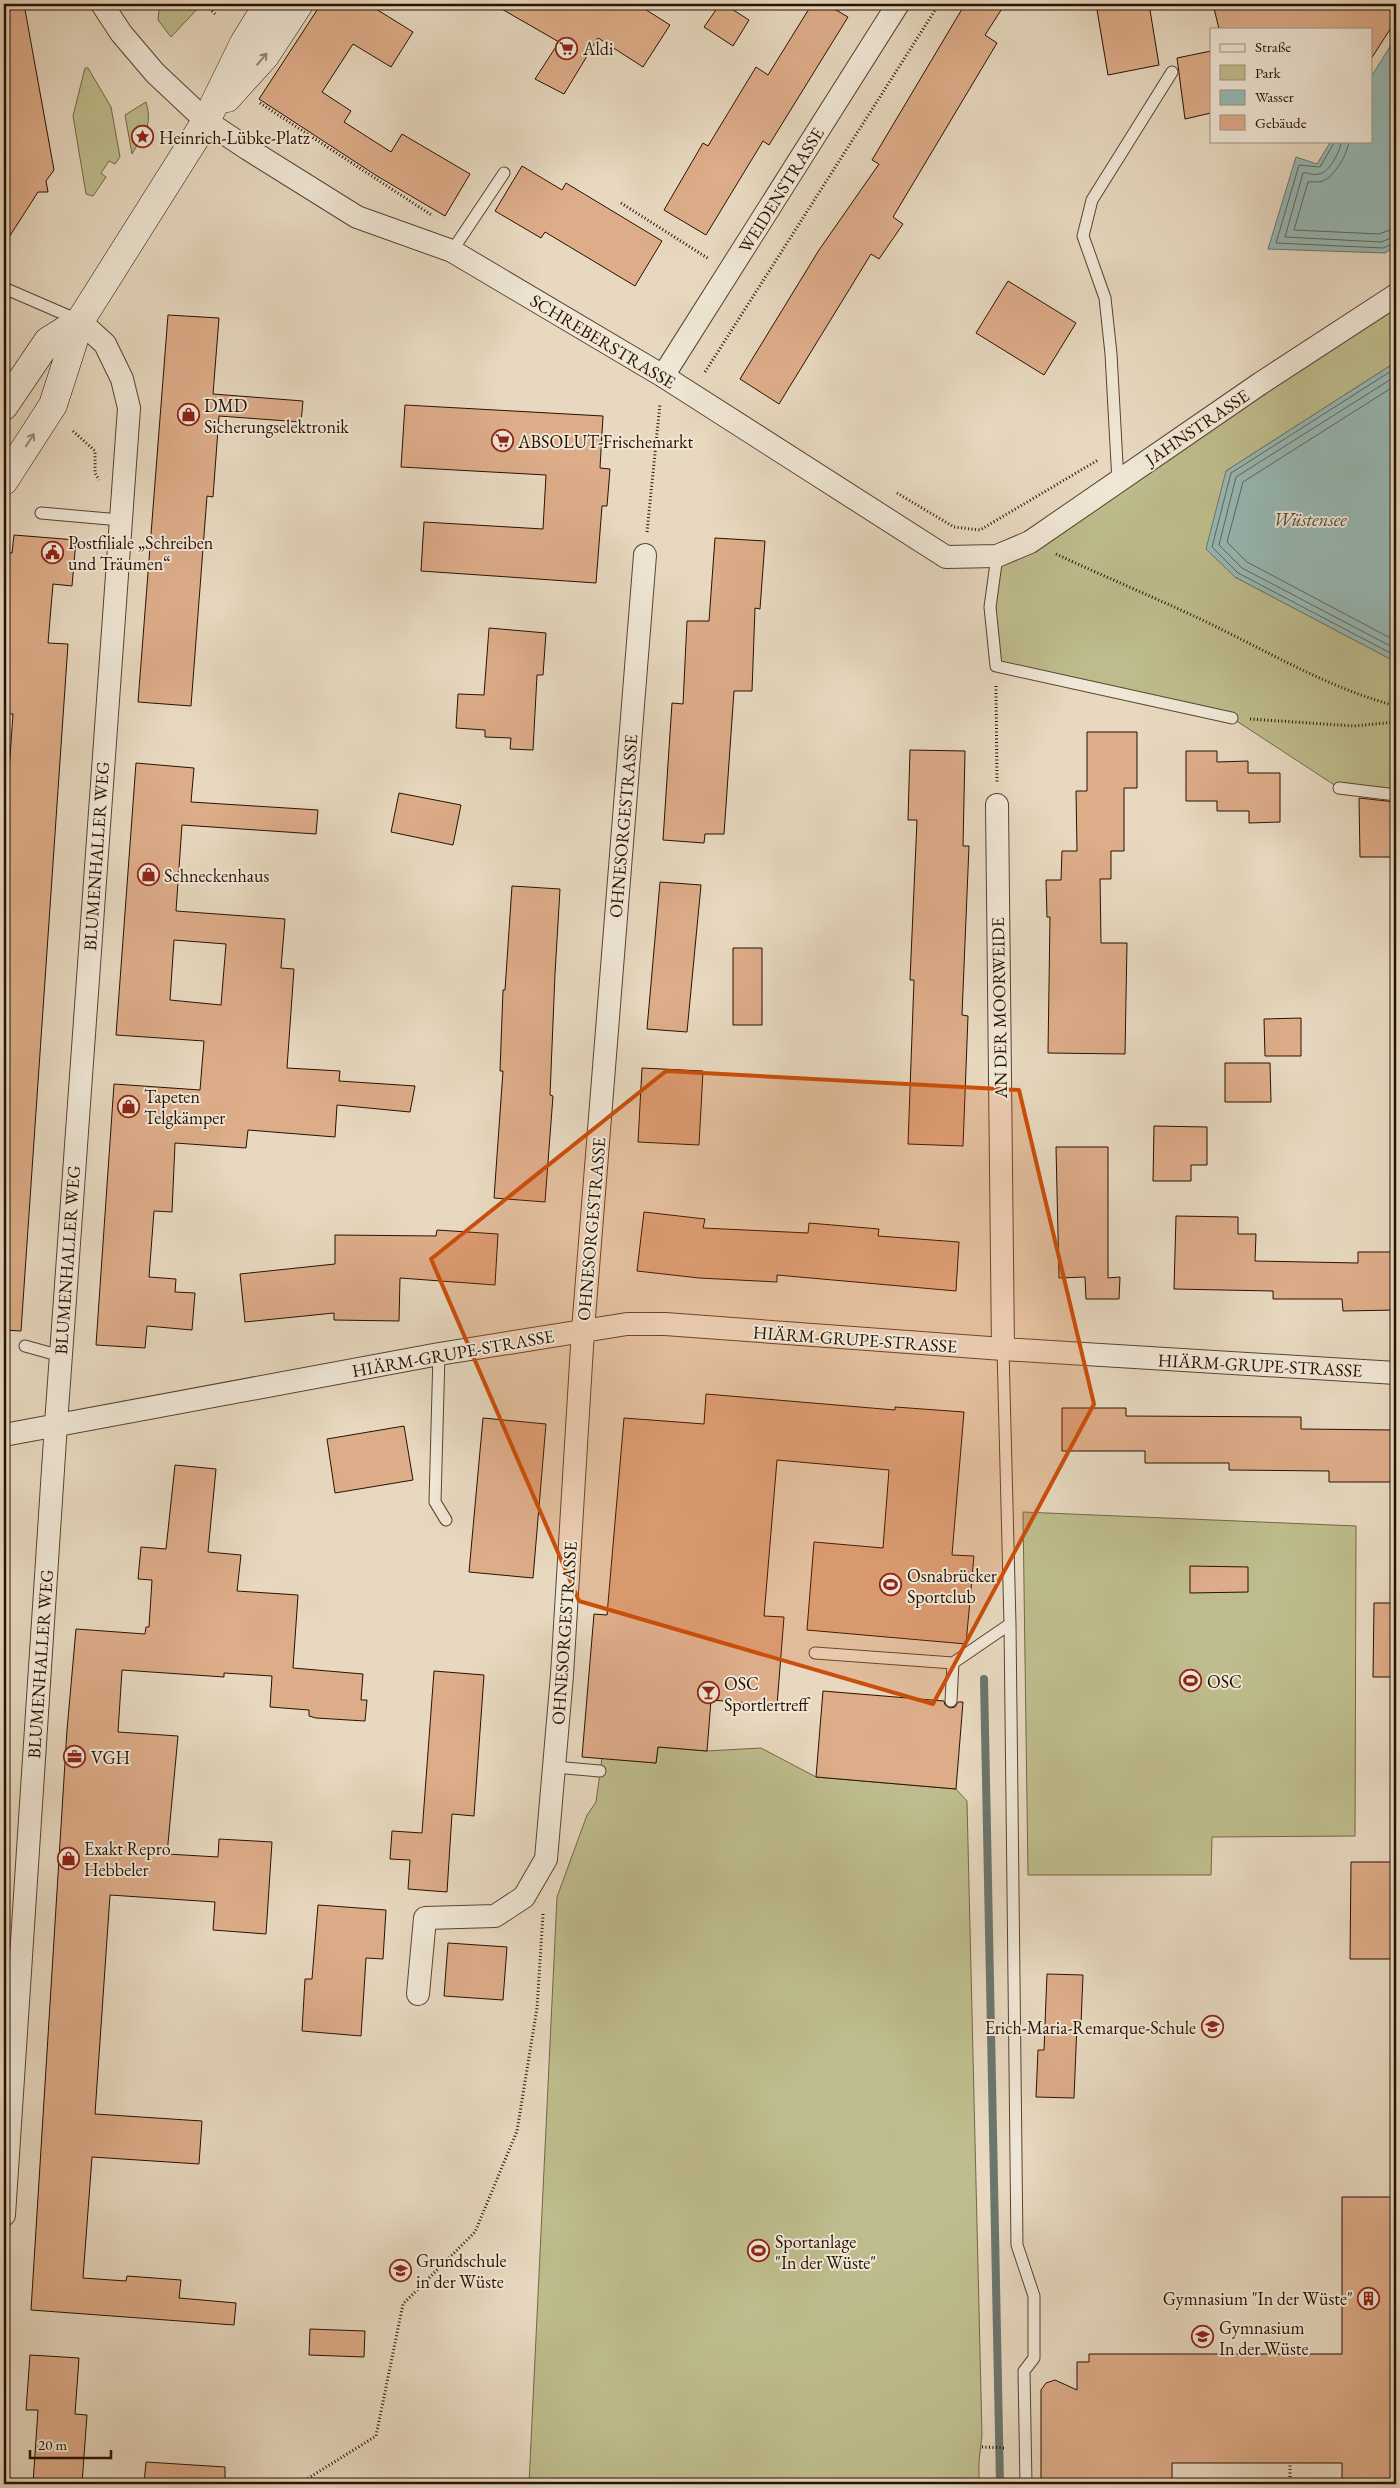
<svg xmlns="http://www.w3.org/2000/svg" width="1400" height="2488" viewBox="0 0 1400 2488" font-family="'EB Garamond',serif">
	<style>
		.green { fill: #bebc8c; stroke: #746646 }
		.water { fill: #97b9b5; stroke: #6b766d }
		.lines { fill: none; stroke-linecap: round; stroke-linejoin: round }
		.shore { stroke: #60655a; stroke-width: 1 }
		.stream { stroke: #6b766d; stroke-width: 8 }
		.building { fill: #ddac89; stroke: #291100; fill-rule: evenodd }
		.lane-casing { stroke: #584330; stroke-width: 13 }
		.street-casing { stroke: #584330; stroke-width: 24 }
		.secondary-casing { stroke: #291100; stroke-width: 29 }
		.path { stroke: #291100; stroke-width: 3; stroke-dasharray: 1 2.5; stroke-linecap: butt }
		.lane { stroke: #efe6d5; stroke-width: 11 }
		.street { stroke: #efe6d5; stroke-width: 22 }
		.secondary { stroke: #efe6d5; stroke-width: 28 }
		.oneway { stroke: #968675 }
		.marked { fill: #cb4e0a; fill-opacity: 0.2; stroke: #cb4e0a; stroke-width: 4; stroke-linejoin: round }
		.labels { text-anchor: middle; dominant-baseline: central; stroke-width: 4; stroke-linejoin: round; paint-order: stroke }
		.poi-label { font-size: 18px; fill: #291100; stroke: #efe6d5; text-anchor: start }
		.street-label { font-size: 18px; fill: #291100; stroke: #efe6d5 }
		.water-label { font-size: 19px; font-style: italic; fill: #504c3f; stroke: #efe6d5 }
	</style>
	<rect width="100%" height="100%" fill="#e7d8bf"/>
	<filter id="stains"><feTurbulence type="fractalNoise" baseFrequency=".004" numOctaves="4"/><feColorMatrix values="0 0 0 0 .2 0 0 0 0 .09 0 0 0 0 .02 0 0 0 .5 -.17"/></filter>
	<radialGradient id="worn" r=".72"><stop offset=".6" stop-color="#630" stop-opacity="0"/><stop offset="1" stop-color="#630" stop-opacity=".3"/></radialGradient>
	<!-- green -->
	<path class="green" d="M154,4H197L200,6L171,37L158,20L159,10Z
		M85,68H88L111,107L120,157L115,164L109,161L101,173L106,177L93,196L86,194L73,116Z
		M146,102C153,126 144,133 132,154L125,115Z
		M1396,295V362L1226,471L1235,577L1396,662V795L1339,788L1232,718L996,666L990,607L997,556Z
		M1023,1512L1356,1526L1355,1836L1212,1837L1211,1875H1028Z
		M658,1747L707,1751L761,1748L816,1777L956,1789L967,1801L982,2436L979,2461V2484H529L557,1897L587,1815L596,1802L602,1758L656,1763Z"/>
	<!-- water -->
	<path class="water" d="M1396,37V246L1385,253L1268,249L1296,157L1317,164L1331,141H1371V77Z
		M1396,362V662L1235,577L1206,549L1226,471Z"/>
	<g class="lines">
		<!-- shore -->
		<path class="shore" d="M1335,141L1320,167L1299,165L1276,243L1383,248L1396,242
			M1341,141C1341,151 1329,173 1319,174C1313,176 1308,172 1303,173L1285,237L1381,242L1396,236
			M1349,141C1348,153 1335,176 1323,181C1318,183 1313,181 1308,182L1294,230L1379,234L1396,228
			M1396,368L1231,473L1212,547L1238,573L1396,656
			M1396,376L1236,477L1219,545L1242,568L1396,649
			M1396,385L1243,482L1227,542L1247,562L1396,641"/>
		<!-- stream -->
		<path class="stream" d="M984,1679L1000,2484"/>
	</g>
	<!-- building -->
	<path class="building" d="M4,4H24L54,170L46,181L48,192H38L4,245Z
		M321,4H368L413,32L391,67L353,44L322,92L351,111L344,122L391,152L402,134L470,174L445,216L377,176L259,99Z
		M493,4H637L670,25L643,67L598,38L564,94L535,79L559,42Z
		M720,4H724L749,20L733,46L704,27Z
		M812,4H826L848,17L769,145L763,141L706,235L664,210L703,143L708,146L756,67L768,75Z
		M965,4H1005L985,35L997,43L893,217L903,224L879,259L871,254L779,404L740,379L819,250L879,164L872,160Z
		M1096,4H1149L1159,65L1108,75Z
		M1213,4H1396V20L1371,59V29H1219Z
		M1211,51V113L1185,119L1177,58Z
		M522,166L562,190L566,183L662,241L635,286L545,232L541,238L495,211Z
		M1008,281L1076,323L1044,375L976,333Z
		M168,315L219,318L213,394L303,401L301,422L219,416L213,497L207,496L191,706L138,702Z
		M405,405L603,416L600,468L610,469L607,506H602L596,583L421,571L424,522L543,529L546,475L401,467Z
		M14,535L76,540L72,586L53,584L48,643L68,644L21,1331L4,1330V843L13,714H4L8,617H4V552L12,553Z
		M715,538L765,541L760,609L755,608L752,691H734L724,834H705L704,843L663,840L672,703L683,704L687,621H709Z
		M489,628L546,633L543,675H537L533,750L510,749L511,738L485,737V730L456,728L458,694L484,695Z
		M1087,732H1137V788H1124V851H1111V879H1100L1101,943H1127L1125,1054L1048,1053L1050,917H1047L1046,880H1061L1062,851H1077L1076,791H1087Z
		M910,750L965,751L963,846H969L962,1015L968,1016L963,1146L908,1144L914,980H910L917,820H908Z
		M1186,751H1217V762L1248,761V773H1280V822L1249,823V811H1217V801H1186Z
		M136,763L194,768L191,802L318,810L316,834L182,825L176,911L285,919L281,968L294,969L287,1068L340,1071L339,1081L415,1086L410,1112L337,1105L335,1137L248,1130L246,1148L175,1143L172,1212L154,1211L149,1277L176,1279L175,1292L195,1293L192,1330L147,1326L145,1348L96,1345L114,1084L200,1090L204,1041L116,1035ZM174,940L226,944L221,1005L170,1000Z
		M399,793L461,805L453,845L391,832Z
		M1359,798L1396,802V857H1360Z
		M660,882L701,885L687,1032L647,1029Z
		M512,886L560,889L555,974L550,1095L553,1096L545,1202L494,1198L503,1071H500L503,990H505Z
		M733,948H762V1025H733Z
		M1301,1018V1056H1265L1264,1019Z
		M1225,1063H1270L1271,1102H1225Z
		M642,1068L703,1071L699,1145L638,1142Z
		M1154,1126L1207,1127V1165H1191V1181H1153Z
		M1056,1147H1108V1278L1120,1277L1119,1299H1086L1085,1277L1059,1278Z
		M644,1212L705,1219L703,1228L808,1233L809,1223L879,1229L878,1236L959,1242L956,1291L777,1275V1282L699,1278L637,1271Z
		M1176,1216L1238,1217V1234H1256L1255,1261L1358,1263V1252H1393V1263H1396V1310L1343,1311L1342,1299H1273V1291L1174,1289Z
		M437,1230L498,1234L495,1285L400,1278L399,1321L334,1320V1313L245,1322L240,1274L335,1264V1235L436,1236Z
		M706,1394L895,1410V1407L964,1412L952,1555L974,1556L966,1644L807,1630L814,1542L883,1548L889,1470L777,1460L764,1616L784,1617L777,1705L711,1700L707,1751L658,1747L656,1763L582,1757L594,1614L607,1615L624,1418L704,1424Z
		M1062,1408H1126V1416L1301,1417V1429L1394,1430V1482H1329V1471L1229,1470V1463H1145V1451H1062Z
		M483,1418L546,1424L533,1578L469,1572Z
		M404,1426L413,1480L335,1493L327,1439Z
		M175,1465L216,1469L208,1552L241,1555L237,1591L298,1595L293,1668L363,1674L361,1700H367L365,1721L316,1718L309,1716V1710L270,1707L272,1676L224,1673V1677L122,1670L118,1732L178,1736L167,1854L218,1857L219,1839L272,1842L266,1934L213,1930L215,1902L110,1895L95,2114L202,2121L199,2164L92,2157L83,2278L126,2281L127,2276L181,2280L179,2298L236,2303L234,2325L31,2310L67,1730L76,1629L145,1634L146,1627H149L152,1580L138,1579L141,1547L166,1549Z
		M1190,1566L1248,1567V1592L1190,1593Z
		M1374,1603H1396V1677H1373Z
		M434,1671L484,1675L474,1816L452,1814L447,1892L408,1889L410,1860L390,1859L392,1831L422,1833Z
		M823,1691L944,1701L945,1705L950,1708L955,1707L958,1702H963L956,1789L816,1777Z
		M1351,1862H1396V1959H1350Z
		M318,1905L386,1910L383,1959L366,1958L361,2036L302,2031L305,1979H312Z
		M448,1943L507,1947L503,2000L444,1996Z
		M1047,1974L1083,1975L1081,2024H1077L1074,2098L1036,2097L1038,2050H1044Z
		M1342,2197H1396V2484H1342V2463H1172V2484H1041V2390L1046,2383L1055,2380L1077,2390V2362H1089V2354H1342Z
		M310,2329L365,2331L364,2357L309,2355Z
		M30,2355L79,2358L75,2414L87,2415L82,2484L33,2483L38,2410H26Z
		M146,2462L225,2467V2484H144Z"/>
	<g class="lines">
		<defs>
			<path id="lane" d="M452,251L504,173
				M4,288L78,320
				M1118,482L1111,354L1105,298L1083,236L1092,200L1172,72
				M41,513L120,520
				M997,556L990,607L996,666L1232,718
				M1339,788L1396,795
				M25,1346L61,1356
				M1003,1349L1010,1624L1017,2245L1034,2296V2358L1024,2371L1026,2484
				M439,1354L435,1502L446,1520
				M815,1653L953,1663L1010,1624
				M951,1701L953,1663
				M554,1767L600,1771"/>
			<path id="street" d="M102,4L121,33L155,73L206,121L248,149L357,217L452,251L663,376L946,557L997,556L1030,542L1261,383L1396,295
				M663,376L898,4
				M997,805L1003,1349
				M4,1435L439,1354L627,1324H665L1003,1349L1396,1373
				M418,1994L425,1918L495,1916L524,1897L546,1859L562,1675L583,1330L645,555
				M4,2215L56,1424L129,408L122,379L105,344L80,321"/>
			<path id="secondary" d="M227,98L265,56L299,4
				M4,406L48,341L80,321
				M4,481L53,405L80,321L206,121L244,43L268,4"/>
		</defs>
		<!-- lane casing -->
		<use href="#lane" class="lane-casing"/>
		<!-- street casing -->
		<use href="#street" class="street-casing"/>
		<!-- secondary casing -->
		<use href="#secondary" class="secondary-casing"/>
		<!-- path -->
		<path class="path" d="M204,4L215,14
			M260,103L433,216
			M621,203L709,259
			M705,372L939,4
			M73,431L95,451V473L99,480
			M897,493L954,527L980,530L1098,460
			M647,532L660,404
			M1056,554C1103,576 1151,596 1198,618C1264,649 1325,687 1396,706
			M996,686L997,782
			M1250,719L1354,726L1396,722
			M982,2447L1006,2448
			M299,2484L376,2436L403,2304L475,2232L517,2131L537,2008L543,1914
			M1290,2484V2463"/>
		<!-- lane -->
		<use href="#lane" class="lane"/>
		<!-- street -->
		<use href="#street" class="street"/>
		<!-- secondary -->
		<use href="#secondary" class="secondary"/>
	</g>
	<!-- one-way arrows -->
	<defs><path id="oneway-shaft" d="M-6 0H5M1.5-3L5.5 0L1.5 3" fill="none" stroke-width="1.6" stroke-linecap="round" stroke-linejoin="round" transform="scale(1.25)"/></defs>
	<g class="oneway">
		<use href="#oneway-shaft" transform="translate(262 59) rotate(-50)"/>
		<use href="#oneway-shaft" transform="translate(30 440) rotate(-57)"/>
	</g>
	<!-- marked area -->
	<path class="marked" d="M666,1071L1019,1090L1094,1404L933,1704L579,1601L431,1259Z"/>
	<!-- icons -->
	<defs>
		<symbol id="supermarket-ring" viewBox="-11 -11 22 22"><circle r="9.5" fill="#efe6d5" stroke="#8f2418" stroke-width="1.5"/><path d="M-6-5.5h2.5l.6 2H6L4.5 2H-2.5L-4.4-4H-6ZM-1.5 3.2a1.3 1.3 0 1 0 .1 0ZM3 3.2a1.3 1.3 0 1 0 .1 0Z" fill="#8f2418"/></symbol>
		<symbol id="sight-ring" viewBox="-11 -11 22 22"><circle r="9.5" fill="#efe6d5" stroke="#8f2418" stroke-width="1.5"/><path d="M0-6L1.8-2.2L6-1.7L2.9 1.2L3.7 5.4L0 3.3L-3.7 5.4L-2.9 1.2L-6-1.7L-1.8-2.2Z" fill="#8f2418"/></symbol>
		<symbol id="shop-ring" viewBox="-11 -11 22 22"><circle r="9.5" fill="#efe6d5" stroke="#8f2418" stroke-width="1.5"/><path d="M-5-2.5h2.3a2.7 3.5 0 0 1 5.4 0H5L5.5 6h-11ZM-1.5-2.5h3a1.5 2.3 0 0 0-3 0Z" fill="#8f2418"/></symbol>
		<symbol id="civic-ring" viewBox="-11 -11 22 22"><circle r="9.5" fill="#efe6d5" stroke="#8f2418" stroke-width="1.5"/><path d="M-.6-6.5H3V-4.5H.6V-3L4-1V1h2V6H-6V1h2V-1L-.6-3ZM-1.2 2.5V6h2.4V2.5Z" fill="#8f2418"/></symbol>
		<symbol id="stadium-ring" viewBox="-11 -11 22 22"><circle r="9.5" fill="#efe6d5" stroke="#8f2418" stroke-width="1.5"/><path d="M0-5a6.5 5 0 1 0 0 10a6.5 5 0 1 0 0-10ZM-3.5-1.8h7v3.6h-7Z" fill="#8f2418"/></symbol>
		<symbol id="bar-ring" viewBox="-11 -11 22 22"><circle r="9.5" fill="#efe6d5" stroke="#8f2418" stroke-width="1.5"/><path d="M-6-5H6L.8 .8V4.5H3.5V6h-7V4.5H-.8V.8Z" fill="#8f2418"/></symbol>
		<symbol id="office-ring" viewBox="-11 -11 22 22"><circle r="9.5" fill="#efe6d5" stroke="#8f2418" stroke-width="1.5"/><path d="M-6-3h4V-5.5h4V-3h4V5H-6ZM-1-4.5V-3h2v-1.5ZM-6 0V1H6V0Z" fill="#8f2418"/></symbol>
		<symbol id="school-ring" viewBox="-11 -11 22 22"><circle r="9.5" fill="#efe6d5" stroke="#8f2418" stroke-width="1.5"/><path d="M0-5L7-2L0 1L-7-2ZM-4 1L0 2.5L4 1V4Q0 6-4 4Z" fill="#8f2418"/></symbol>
		<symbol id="building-ring" viewBox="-11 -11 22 22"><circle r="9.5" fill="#efe6d5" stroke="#8f2418" stroke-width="1.5"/><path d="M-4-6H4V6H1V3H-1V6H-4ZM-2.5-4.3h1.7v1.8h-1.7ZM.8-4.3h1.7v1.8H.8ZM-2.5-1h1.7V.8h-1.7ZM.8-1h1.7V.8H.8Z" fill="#8f2418"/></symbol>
	</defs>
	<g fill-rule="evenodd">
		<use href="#supermarket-ring" x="554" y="36" width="25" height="25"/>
		<use href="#sight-ring" x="130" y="124" width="25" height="25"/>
		<use href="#shop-ring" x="176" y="402" width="25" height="25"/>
		<use href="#supermarket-ring" x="490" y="428" width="25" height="25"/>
		<use href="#civic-ring" x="40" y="540" width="25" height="25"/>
		<use href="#shop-ring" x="136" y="862" width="25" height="25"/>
		<use href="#shop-ring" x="116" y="1094" width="25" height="25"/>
		<use href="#stadium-ring" x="878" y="1572" width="25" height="25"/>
		<use href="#stadium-ring" x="1178" y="1668" width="25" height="25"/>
		<use href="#bar-ring" x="696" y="1680" width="25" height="25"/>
		<use href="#office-ring" x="62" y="1744" width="25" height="25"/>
		<use href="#shop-ring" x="56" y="1846" width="25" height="25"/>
		<use href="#school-ring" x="1200" y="2014" width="25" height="25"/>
		<use href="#stadium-ring" x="746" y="2238" width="25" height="25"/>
		<use href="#school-ring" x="388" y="2258" width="25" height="25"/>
		<use href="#building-ring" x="1356" y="2286" width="25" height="25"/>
		<use href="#school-ring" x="1190" y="2324" width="25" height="25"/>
	</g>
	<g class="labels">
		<!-- poi labels -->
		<g class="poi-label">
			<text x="583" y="48">Aldi</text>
			<text x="159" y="137">Heinrich-Lübke-Platz</text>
			<text x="204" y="405">DMD<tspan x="204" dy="21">Sicherungselektronik</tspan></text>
			<text x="518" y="441">ABSOLUT-Frischemarkt</text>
			<text x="68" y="542">Postfiliale „Schreiben<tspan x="68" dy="21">und Träumen“</tspan></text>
			<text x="164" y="875">Schneckenhaus</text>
			<text x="144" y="1096">Tapeten<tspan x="144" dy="21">Telgkämper</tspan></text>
			<text x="907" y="1575">Osnabrücker<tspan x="907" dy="21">Sportclub</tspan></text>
			<text x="1207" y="1681">OSC</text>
			<text x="724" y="1683">OSC<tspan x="724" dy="21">Sportlertreff</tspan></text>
			<text x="91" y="1757">VGH</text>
			<text x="84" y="1848">Exakt Repro<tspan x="84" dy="21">Hebbeler</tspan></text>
			<text x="1196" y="2027" text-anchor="end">Erich-Maria-Remarque-Schule</text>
			<text x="775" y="2241">Sportanlage<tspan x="775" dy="21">"In der Wüste"</tspan></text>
			<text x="416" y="2260">Grundschule<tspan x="416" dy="21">in der Wüste</tspan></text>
			<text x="1353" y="2298" text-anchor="end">Gymnasium "In der Wüste"</text>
			<text x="1219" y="2327">Gymnasium<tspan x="1219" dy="21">In der Wüste</tspan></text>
		</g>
		<!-- street labels -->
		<g class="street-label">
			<text transform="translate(781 190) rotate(-58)">WEIDENSTRASSE</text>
			<text transform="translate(603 341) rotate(31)">SCHREBERSTRASSE</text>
			<text transform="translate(1197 427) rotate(-34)">JAHNSTRASSE</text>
			<text transform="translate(623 826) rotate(-85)">OHNESORGESTRASSE</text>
			<text transform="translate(96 856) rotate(-86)">BLUMENHALLER WEG</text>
			<text transform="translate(999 1008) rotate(-91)">AN DER MOORWEIDE</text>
			<text transform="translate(591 1229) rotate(-85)">OHNESORGESTRASSE</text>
			<text transform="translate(67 1260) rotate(-86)">BLUMENHALLER WEG</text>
			<text transform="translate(855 1339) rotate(4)">HIÄRM-GRUPE-STRASSE</text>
			<text transform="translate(453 1353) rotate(-10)">HIÄRM-GRUPE-STRASSE</text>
			<text transform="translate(1260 1365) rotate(3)">HIÄRM-GRUPE-STRASSE</text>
			<text transform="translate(564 1633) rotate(-86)">OHNESORGESTRASSE</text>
			<text transform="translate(40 1664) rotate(-86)">BLUMENHALLER WEG</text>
		</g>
		<!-- water labels -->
		<g class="water-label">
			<text x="1310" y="519">Wüstensee</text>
		</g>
	</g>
	<!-- margin -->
	<rect width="1400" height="2488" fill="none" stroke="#e7d8bf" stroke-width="20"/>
	<rect x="5" y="5" width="1390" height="2478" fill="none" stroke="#291100" stroke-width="2.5"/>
	<rect x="10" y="10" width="1380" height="2468" fill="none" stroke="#291100"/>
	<!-- legend -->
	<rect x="1210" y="28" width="162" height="115" fill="#efe6d5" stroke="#a09180"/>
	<rect x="1220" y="44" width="25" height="8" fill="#efe6d5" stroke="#a09180"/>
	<text x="1255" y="52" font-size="15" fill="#291100">Straße</text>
	<rect x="1220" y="65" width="25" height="15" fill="#bebc8c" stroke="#a09180"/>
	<text x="1255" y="78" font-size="15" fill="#291100">Park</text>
	<rect x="1220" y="90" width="25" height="15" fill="#97b9b5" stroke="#a09180"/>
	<text x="1255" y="102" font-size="15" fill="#291100">Wasser</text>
	<rect x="1220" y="115" width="25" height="15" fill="#ddac89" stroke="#a09180"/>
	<text x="1255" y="128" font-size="15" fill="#291100">Gebäude</text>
	<!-- scale -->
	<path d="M30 2450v8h81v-8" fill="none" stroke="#291100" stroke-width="2.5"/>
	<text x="38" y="2450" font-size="15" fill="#291100" stroke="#efe6d5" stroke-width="4" paint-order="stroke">20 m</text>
	<rect width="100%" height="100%" filter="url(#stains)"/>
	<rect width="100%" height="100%" fill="url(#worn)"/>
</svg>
